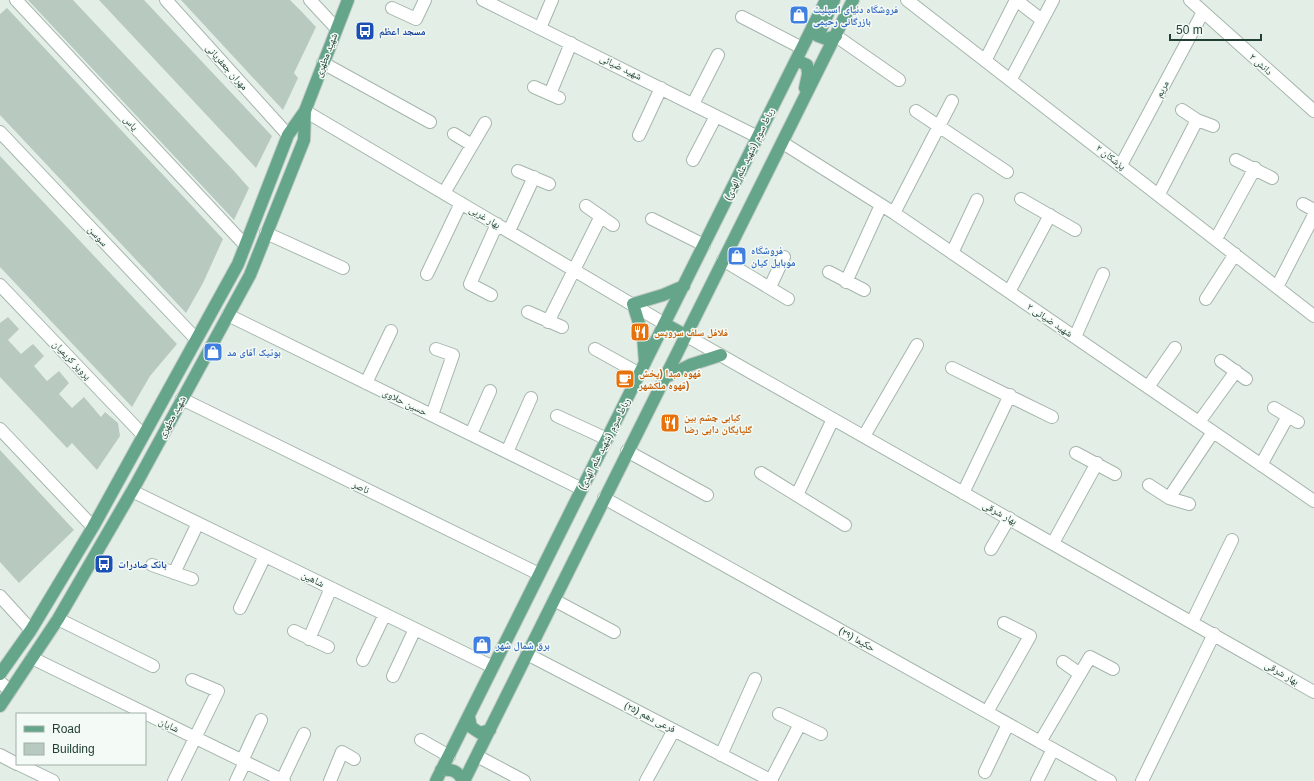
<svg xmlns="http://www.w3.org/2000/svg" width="1314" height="781" viewBox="0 0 1314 781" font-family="Helvetica,'Noto Naskh Arabic',sans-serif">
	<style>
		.building { fill: #b8c9c0 }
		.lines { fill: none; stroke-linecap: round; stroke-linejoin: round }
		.minor-casing { stroke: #a5b6ad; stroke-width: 14 }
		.major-casing { stroke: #c1cac6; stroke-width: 14 }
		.minor { stroke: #fff; stroke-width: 12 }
		.major { stroke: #65a68b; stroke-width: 12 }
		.labels { text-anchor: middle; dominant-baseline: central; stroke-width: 3; stroke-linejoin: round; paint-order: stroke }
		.shop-label { font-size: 10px; font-weight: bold; fill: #366cbe; stroke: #f4faf6; text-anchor: start }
		.transit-label { font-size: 10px; font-weight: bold; fill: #164399; stroke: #f4faf6; text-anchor: start }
		.street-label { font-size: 10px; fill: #214033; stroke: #f4faf6 }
		.food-label { font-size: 10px; font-weight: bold; fill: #c56008; stroke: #f4faf6; text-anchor: start }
	</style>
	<rect width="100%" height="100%" fill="#e3eee7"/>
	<!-- building -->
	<path class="building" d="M28,0H73L234,171L249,188L234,220Z
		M99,0H144L272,136L256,168Z
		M181,0H290L301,11L316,27L294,73L298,78L283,110Z
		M7,8L223,239L203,283L186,313L0,115V14Z
		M0,156L177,344L150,376L132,407L0,267Z
		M8,317L19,329L8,340L21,354L33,344L44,356L34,366L47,381L59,371L69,383L59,394L72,408L84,397L101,417L105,412L118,423L120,436L97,470L72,443L67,448L0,377V323Z
		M0,450L74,530L19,583L0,562Z"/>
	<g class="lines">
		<defs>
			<path id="minor" d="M16,0L245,245
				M166,0L288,135
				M310,0L336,28
				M483,0L758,137
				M907,0L1314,316
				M1016,0L1038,17
				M1190,0L1314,111
				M392,8L416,19L425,0
				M742,17L802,48
				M540,28L552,0
				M836,36L899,80
				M986,59L1016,0
				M323,63L430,122
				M1011,79L1053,0
				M534,87L559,98
				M550,94L571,43
				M693,104L718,55
				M1182,110L1197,120L1213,126
				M305,111L665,324
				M916,111L1007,172
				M0,132L196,339
				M454,134L472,145
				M639,135L661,88
				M783,143L894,213L1314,501
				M693,160L716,116
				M1236,160L1272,178
				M1121,165L1203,12
				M518,171L549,184
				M444,193L485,123
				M1159,194L1197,120
				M1021,199L1075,230
				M1303,204L1314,210
				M586,206L613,225
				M894,213L952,101
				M652,219L704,245
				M509,231L534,177
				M266,233L343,268
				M1216,239L1255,168
				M952,253L977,200
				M723,260L788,299
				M829,272L864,290
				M427,274L461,203
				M846,282L881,205
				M0,285L143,435
				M770,287L784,257
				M1277,287L1314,215
				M1009,292L1050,215
				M491,295L470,284L497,224
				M1206,299L1235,254
				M528,312L562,327
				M228,315L582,489
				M548,322L601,216
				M685,335L1314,692
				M1075,337L1103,274
				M595,349L640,374
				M1221,361L1246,379
				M952,368L1052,417
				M366,383L391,331
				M1148,387L1175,348
				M182,399L539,574
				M1274,408L1298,422
				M432,415L453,355L436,349
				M557,416L607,439
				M1199,422L1236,371
				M0,429L93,527
				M471,434L490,391
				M864,436L917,345
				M627,451L707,495
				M507,452L531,398
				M1076,453L1115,474
				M1261,465L1288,416
				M761,473L845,525
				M1149,485L1169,498L1189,504
				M132,491L493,667
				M963,493L1010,395
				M797,495L833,419
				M604,498L1110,781
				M1169,498L1213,432
				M1053,543L1097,463
				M991,549L1009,518
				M152,565L192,579
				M174,573L198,523
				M0,596L31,630
				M554,600L614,632
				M240,608L265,556
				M58,619L153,666
				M1192,622L1232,540
				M294,631L328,647
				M309,639L331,588
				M527,654L772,781
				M32,658L284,781
				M363,660L385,614
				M1063,662L1080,674
				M393,676L415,629
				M0,682L10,691
				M987,712L1030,636L1004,623
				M779,714L821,734
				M421,740L449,756
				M1040,742L1090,657L1113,669
				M0,755L17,764
				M721,755L755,679
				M477,756L524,781
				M242,761L261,720
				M18,764L53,781
				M985,772L1008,724
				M282,780L304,734
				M771,780L800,724
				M174,781L218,691L192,680
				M236,781L245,762
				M330,781L342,752L354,759
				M646,781L674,730
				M1037,781L1053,749
				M1142,781L1214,634"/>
			<path id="major" d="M834,0L818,36L826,39L836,36
				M796,60L807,65L808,74L805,88
				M665,324L685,335
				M645,363L643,336L633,304L663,295L684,286
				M664,378L690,365L721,355
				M0,674L31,630L93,527L238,264L288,135L305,111L348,0
				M0,706L58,619L95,555L135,486L250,275L304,140L305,111
				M469,717L471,727L480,733L490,730
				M441,770C453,769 458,771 463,781
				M436,781L826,0
				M464,781L853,0"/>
		</defs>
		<!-- minor casing -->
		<use href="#minor" class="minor-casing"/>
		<!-- major casing -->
		<use href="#major" class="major-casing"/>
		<!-- minor -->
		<use href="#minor" class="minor"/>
		<!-- major -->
		<use href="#major" class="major"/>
	</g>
	<!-- icons -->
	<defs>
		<symbol id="shop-square" viewBox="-11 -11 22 22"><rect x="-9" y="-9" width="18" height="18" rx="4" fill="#3f7fe0" stroke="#f4faf6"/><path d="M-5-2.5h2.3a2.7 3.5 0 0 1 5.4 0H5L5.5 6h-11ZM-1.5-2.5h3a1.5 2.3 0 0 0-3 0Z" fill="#fff"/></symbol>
		<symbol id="bus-square" viewBox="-11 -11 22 22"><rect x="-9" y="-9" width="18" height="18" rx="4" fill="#1a4fb4" stroke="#f4faf6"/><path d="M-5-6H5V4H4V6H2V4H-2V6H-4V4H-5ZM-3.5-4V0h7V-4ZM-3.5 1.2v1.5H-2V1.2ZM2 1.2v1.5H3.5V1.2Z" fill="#fff"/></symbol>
		<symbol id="restaurant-square" viewBox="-11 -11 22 22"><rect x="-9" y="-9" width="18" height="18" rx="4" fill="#e8710a" stroke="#f4faf6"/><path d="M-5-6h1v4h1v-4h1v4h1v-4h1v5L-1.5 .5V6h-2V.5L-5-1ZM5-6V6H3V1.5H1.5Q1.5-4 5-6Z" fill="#fff"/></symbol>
		<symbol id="cafe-square" viewBox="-11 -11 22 22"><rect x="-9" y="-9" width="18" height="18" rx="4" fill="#e8710a" stroke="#f4faf6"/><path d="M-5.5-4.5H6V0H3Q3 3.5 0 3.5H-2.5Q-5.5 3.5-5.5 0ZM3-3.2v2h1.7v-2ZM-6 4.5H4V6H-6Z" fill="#fff"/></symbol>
	</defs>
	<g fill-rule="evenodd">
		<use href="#shop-square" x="788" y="4" width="22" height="22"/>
		<use href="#bus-square" x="354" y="20" width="22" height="22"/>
		<use href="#shop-square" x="726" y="245" width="22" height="22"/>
		<use href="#restaurant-square" x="629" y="321" width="22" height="22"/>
		<use href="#shop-square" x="202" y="341" width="22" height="22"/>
		<use href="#cafe-square" x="614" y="368" width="22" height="22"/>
		<use href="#restaurant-square" x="659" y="412" width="22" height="22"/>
		<use href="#bus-square" x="93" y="553" width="22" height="22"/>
		<use href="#shop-square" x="471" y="634" width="22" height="22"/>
	</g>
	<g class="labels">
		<!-- shop labels -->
		<g class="shop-label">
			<text x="813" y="9">فروشگاه دنیای اسپلیت<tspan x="813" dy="12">بازرگانی رحیمی</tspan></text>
			<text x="751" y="250">فروشگاه<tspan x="751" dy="12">موبایل کیان</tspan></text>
			<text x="227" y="352">بوتیک آقای مد</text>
			<text x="496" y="645">برق شمال شهر</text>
		</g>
		<!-- transit labels -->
		<g class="transit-label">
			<text x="379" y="31">مسجد اعظم</text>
			<text x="118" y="564">بانک صادرات</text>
		</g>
		<!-- street labels -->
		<g class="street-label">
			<text transform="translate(326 55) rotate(-69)">شهید مطهری</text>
			<text transform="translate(1261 64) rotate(42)">دانش ۲</text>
			<text transform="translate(227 67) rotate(48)">مهران جعفریانی</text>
			<text transform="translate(621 67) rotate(26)">شهید ضیائی</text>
			<text transform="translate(1162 89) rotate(-62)">مریم</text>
			<text transform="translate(131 123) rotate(47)">یاس</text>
			<text transform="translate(749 154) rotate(-64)">رباط سوم (شهید علم الهدی)</text>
			<text transform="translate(1111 157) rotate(38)">پزشکان ۲</text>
			<text transform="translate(485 217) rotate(31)">بهار غربی</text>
			<text transform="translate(98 236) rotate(47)">سوسن</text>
			<text transform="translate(1050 320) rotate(34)">شهید ضیائی ۲</text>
			<text transform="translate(72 360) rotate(46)">پرویز کریمیان</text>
			<text transform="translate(405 402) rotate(26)">حسین حلاوی</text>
			<text transform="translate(172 417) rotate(-61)">شهید مطهری</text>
			<text transform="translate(604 444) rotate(-63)">رباط سوم (شهید علم الهدی)</text>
			<text transform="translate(361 487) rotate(26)">ناصر</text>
			<text transform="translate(1000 513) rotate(29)">بهار شرقی</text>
			<text transform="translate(313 579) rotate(26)">شاهین</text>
			<text transform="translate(857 639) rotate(29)">حکیما (۲۹)</text>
			<text transform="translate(1282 673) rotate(30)">بهار شرقی</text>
			<text transform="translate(650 717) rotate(27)">فرعی دهم (۲۵)</text>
			<text transform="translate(169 725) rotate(26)">شایان</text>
		</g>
		<!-- food labels -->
		<g class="food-label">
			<text x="654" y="332">فلافل سلف سرویس</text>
			<text x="639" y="373">قهوه مبدا (پخش<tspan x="639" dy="12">قهوه ملکشهر)</tspan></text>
			<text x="684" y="417">کبابی چشم بین<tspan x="684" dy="12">گلپایگان دایی رضا</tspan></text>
		</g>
	</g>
	<!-- legend -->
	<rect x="16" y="713" width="130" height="52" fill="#f4faf6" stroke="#a0b0a8"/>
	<rect x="24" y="726" width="20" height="6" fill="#65a68b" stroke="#a0b0a8"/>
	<text x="52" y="733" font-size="12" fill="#214033">Road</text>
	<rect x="24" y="743" width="20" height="12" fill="#b8c9c0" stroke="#a0b0a8"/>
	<text x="52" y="753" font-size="12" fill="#214033">Building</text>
	<!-- scale -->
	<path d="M1170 34v6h91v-6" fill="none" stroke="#214033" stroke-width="2"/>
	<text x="1176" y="34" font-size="12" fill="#214033" stroke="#f4faf6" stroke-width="3" paint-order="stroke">50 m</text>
</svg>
